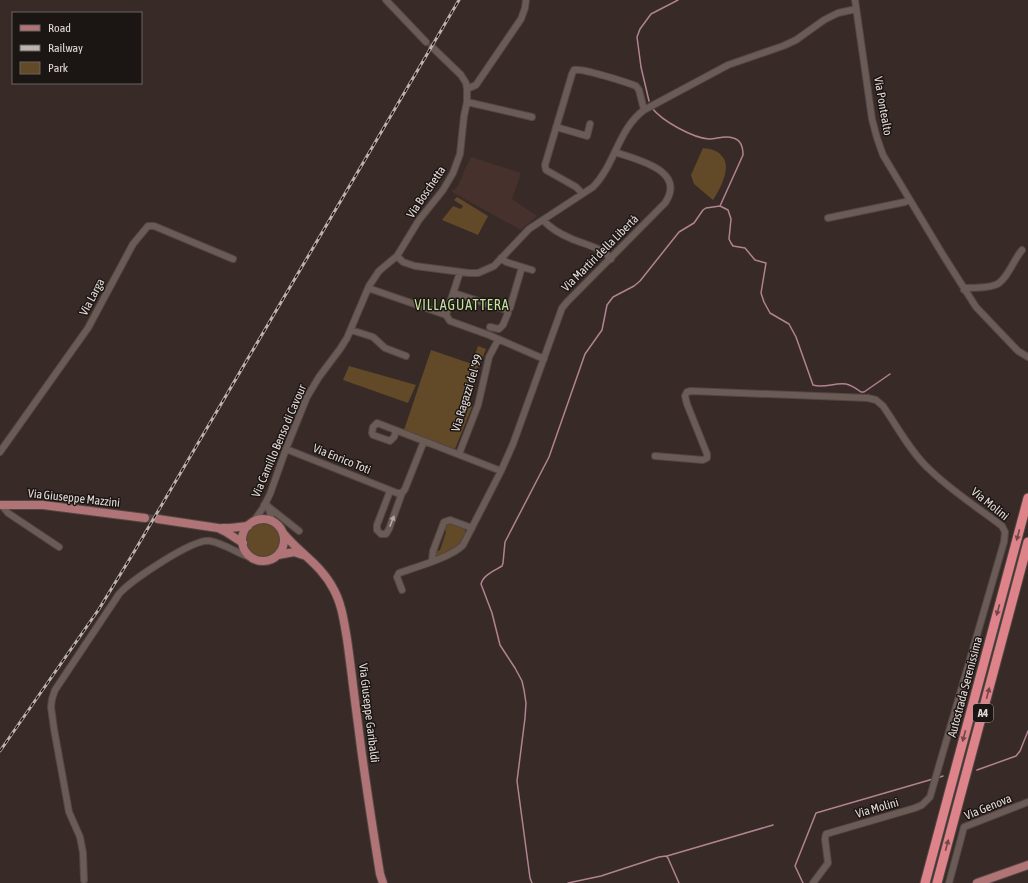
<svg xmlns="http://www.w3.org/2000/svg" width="1028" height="883" viewBox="0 0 1028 883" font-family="'Asap Condensed',sans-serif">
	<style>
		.built { fill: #46312c }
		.green { fill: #624928 }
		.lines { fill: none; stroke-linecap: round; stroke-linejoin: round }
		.stream { stroke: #b18392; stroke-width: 1.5 }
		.major-tunnel { stroke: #524441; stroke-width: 8; stroke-dasharray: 8 4; stroke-linecap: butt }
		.minor-casing { stroke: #524744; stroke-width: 8 }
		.major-casing { stroke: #524744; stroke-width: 10 }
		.highway-casing { stroke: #524744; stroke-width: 11 }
		.minor { stroke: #6b5b57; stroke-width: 6 }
		.major { stroke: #b07376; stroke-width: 8 }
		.highway { stroke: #de838a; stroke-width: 9 }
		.rail-casing { stroke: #bcb2af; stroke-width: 3 }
		.rail { stroke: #1b1513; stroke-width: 1.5; stroke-dasharray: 4.5; stroke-linecap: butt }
		.oneway { fill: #b3a7a4 }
		.oneway2 { fill: #734649 }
		.labels { text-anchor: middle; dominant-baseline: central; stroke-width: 3; stroke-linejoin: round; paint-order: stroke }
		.shield { fill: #1b1513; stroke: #a79f9c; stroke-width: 1 }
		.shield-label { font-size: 11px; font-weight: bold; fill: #e3dad7 }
		.street-label { font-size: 12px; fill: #e3dad7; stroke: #1b1513 }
		.quarter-label { font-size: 14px; letter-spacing: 1px; fill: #c3e49d; stroke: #1b1513 }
	</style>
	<rect width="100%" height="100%" fill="#382a27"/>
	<!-- built -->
	<path class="built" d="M471,157L521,173L512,199L537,216L521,230L452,192L453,189L455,190L457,187L463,175H462Z"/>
	<!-- green -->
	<path class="green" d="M703,148C710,149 717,150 721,155C733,166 720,189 713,200L694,184L691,175Z
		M457,197L488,216L478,235L442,220L453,206L461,209L463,206L454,200Z
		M478,346L486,349L479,367L476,369L468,400L472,407L455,449L404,430L431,350L472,364Z
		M349,366L416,385L408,403L343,380Z
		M449,522L464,527C466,531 466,533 464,537C458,549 449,552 437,556L435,554L437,548L438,551L440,550L446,532L444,527L445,525Z
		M245 540a18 18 0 1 1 36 0a18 18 0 1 1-36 0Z"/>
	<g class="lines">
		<!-- stream -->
		<path class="stream" d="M649,101L641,67L637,37L640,29L651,14L678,0
			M720,206L728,210L731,219L729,239L731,243L733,246L745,248L755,260L766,263L761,293L764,302L770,313L789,324L796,337L813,385C824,389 835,382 846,384C851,385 857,389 861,392H864L890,374
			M977,770L1016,756L1020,751L1028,731
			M937,778L943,776
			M667,856L773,825
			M532,883L530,878L517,781L525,718L526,703L524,690L522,681L515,668L500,645L492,613L481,584C483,575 494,571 502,566L503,563L505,542L549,457L585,354L602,330L607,305L613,297L634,286L640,281L679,232L694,223L703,210L706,208L720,206L743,155C743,148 742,140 733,138C726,135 716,139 709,139C693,138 662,121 652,108
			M568,883L601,876L659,857L666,856L668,858L679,883
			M803,883L795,866L816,813L933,779"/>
		<!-- major-tunnel -->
		<path class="major-tunnel" d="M145,518L158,519"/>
		<defs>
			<path id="minor" d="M386,0L426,42
				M855,0L872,119L877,138L883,155L943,255L976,307L1018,351L1028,357
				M467,89L476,85L521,19L525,8L526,0
				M467,102L532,117
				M556,127L587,136L590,124
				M582,193L576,187L546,170L545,165L572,74L574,70C582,68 626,82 636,86L639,90L644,110
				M828,218L905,202L909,200
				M543,220C551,229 560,234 572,239C584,244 603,248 611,259
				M397,256L403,262L415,266L469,273H478L485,270L494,266L529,229L593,187C615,165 618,129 644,110L728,65L783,46L796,40L824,20L838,13L856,9
				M501,258L506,262L532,270
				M460,272L446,315L450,321L489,335L544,359
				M368,288L446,315
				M964,290L966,288C975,288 987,288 995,285C1006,282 1014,259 1022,250
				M454,293L506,310L510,308L522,267
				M490,327L499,329L503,325L508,313L506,310
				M351,330L373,337L385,348L406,356
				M396,431L394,437L390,441L373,435L372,433L373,427L377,423L424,441
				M286,449L397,493H402L405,489L424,441L501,471
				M0,452L88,328L133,244L148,226H154L233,259
				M459,454L478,405L489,357L498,340
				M655,456L703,460L707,458V454L687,404L685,396L687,392L691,391L868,398L876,400L883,406C897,426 910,451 928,468C950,490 977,507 1002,526L1005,532L1004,542L930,797L922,805L915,808L826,834L825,839L828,863L813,883
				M390,491L377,525V530L381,534H386L389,529L402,493
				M4,505V508L8,513L59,547
				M264,505L270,508L299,531
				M268,506L272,520
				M253,522L263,508L270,494L286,449L307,397L319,377L340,349L347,338L369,286L379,271L397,256L419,220L443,190L453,173L460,154L464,116L467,102V89L466,83L461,75L432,47
				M432,561L433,551L444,522L450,520L472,528
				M402,590L397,577L399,573C416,567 452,557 463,545L501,471L513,444L562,308L567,302L665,203C687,170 637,160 615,152
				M84,880L83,853L80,837L69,812L54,729L51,707L52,699L55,690L119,594C131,580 194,538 210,541C227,544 240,556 256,559
				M949,883L964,827L1028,802"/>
			<path id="major" d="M0,505H43L145,518
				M158,519L218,528L226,532L243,543
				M242 540a21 21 0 1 1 42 0a21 21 0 1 1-42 0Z
				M222,528H230L248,526
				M283,533C300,554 321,564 334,590C342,605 344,622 347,639C351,667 354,695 358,724C364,774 372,824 380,874L383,883
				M278,555L294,552L303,555
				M977,883L1028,865"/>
			<path id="highway" d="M925,883L1028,498
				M937,883L1028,542"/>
		</defs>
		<!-- minor casing -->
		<use href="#minor" class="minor-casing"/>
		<!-- major casing -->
		<use href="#major" class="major-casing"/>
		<!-- highway casing -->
		<use href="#highway" class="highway-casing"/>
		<!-- minor -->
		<use href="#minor" class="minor"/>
		<!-- major -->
		<use href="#major" class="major"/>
		<!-- highway -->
		<use href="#highway" class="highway"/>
		<defs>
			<path id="rail" d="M0,751L99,609L134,552L459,0"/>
		</defs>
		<!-- rail casing -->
		<use href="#rail" class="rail-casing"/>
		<!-- rail -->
		<use href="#rail" class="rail"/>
	</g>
	<!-- one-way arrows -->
	<defs><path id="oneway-solid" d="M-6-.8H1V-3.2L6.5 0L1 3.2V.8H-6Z"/></defs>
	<use class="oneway" href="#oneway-solid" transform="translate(392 521) rotate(-69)"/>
	<g class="oneway2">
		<use href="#oneway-solid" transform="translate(1018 535) rotate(105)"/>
		<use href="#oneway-solid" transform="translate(998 610) rotate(105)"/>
		<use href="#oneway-solid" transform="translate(988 693) rotate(-75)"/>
		<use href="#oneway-solid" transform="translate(964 736) rotate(105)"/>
		<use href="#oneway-solid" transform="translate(947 845) rotate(-75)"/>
	</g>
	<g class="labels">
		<!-- shield labels -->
		<rect class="shield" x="973" y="704" width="20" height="18" rx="3"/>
		<g class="shield-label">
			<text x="983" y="713">A4</text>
		</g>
		<!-- street labels -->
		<g class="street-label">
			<text transform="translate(883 106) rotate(80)">Via Pontealto</text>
			<text transform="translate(426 192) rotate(-56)">Via Boschetta</text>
			<text transform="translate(600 253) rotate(-45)">Via Martiri della Libertà</text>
			<text transform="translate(92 297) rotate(-62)">Via Larga</text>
			<text transform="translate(467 393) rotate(-73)">Via Ragazzi del '99</text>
			<text transform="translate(279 441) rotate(-67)">Via Camillo Benso di Cavour</text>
			<text transform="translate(342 459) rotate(22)">Via Enrico Toti</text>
			<text transform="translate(74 498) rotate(6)">Via Giuseppe Mazzini</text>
			<text transform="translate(990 504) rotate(39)">Via Molini</text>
			<text transform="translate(965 687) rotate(-75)">Autostrada Serenissima</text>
			<text transform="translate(369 713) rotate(83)">Via Giuseppe Garibaldi</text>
			<text transform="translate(988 807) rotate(-22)">Via Genova</text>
			<text transform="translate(877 808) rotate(-16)">Via Molini</text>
		</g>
		<!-- quarter labels -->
		<g class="quarter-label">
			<text x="462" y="305">VILLAGUATTERA</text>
		</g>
	</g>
	<!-- legend -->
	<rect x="12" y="12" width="130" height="72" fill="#1b1513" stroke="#6b6461"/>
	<rect x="20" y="25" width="20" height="6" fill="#b07376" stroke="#6b6461"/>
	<text x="48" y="32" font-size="12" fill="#e3dad7">Road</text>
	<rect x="20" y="45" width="20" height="6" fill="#bcb2af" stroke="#6b6461"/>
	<text x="48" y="52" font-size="12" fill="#e3dad7">Railway</text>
	<rect x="20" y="62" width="20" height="12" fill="#624928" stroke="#6b6461"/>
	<text x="48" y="72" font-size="12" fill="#e3dad7">Park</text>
</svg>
